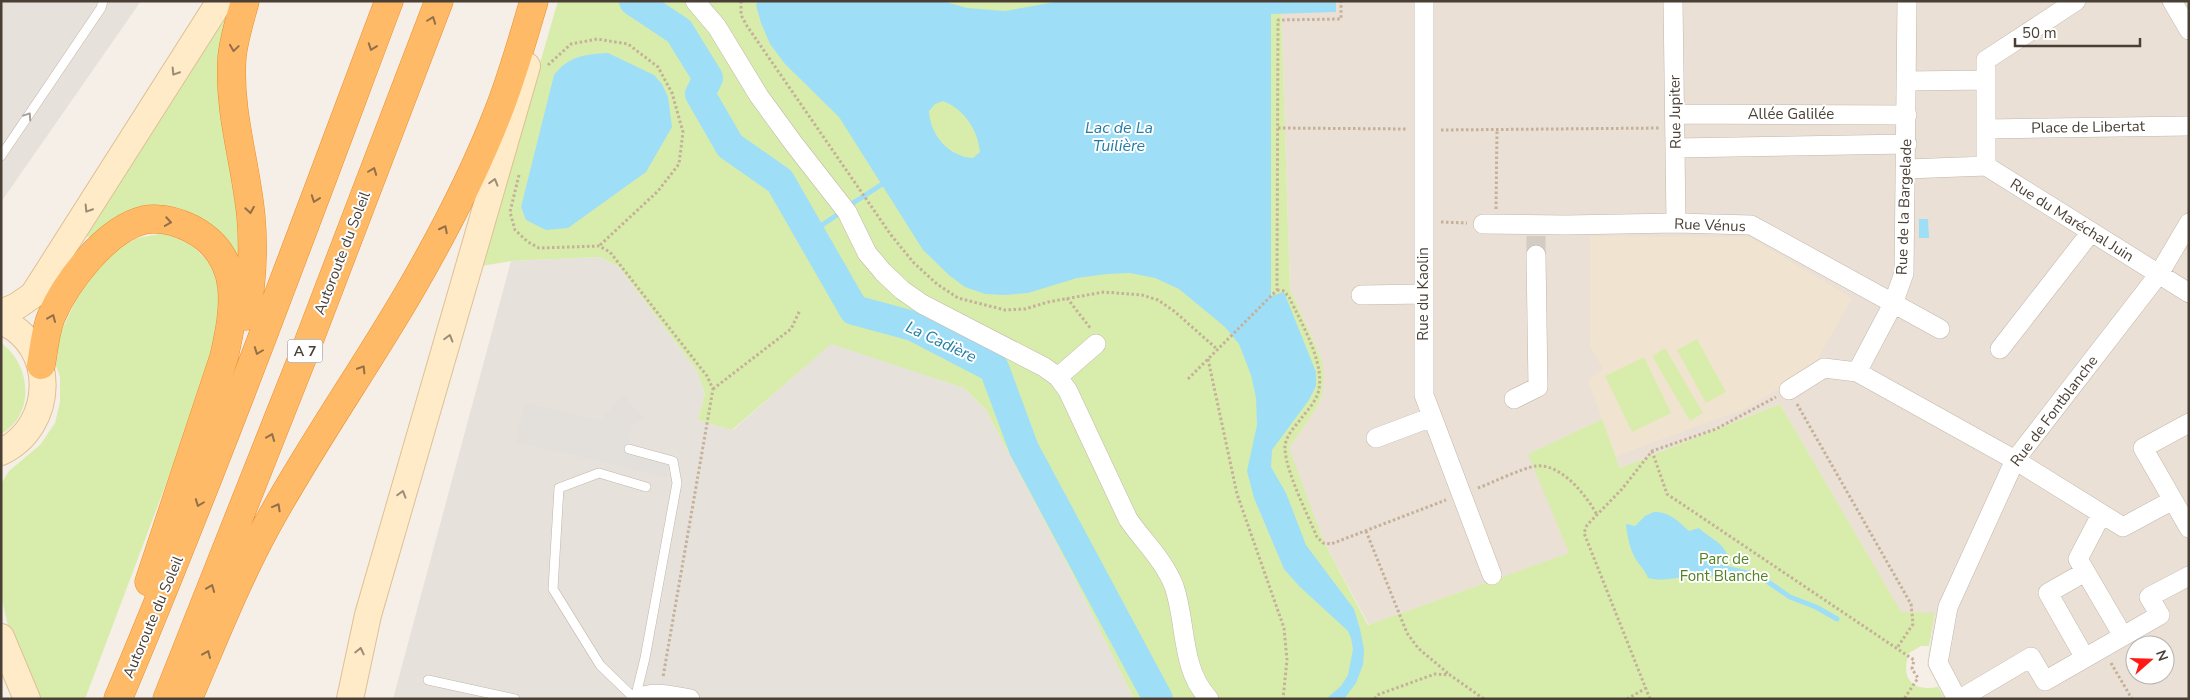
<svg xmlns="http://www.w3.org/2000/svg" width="2190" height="700" viewBox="0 0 2190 700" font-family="'Nunito Sans',sans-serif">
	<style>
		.residential { fill: #eae0d5; fill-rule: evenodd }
		.industrial { fill: #e7e1dc }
		.education { fill: #f0e3d0 }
		.green { fill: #d8edac }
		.parking { fill: #e3e0dc }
		.water { fill: #9edef7; fill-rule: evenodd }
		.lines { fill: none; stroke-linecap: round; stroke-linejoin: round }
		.stream { stroke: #9edef7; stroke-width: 5 }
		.river { stroke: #9edef7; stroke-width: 30 }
		.street-tunnel { stroke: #d3ccc3; stroke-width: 19; stroke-dasharray: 19 9; stroke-linecap: butt }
		.lane-casing { stroke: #c2b6a9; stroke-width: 10 }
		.street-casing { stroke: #c2b6a9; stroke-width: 20 }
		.secondary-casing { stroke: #ddc195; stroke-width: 28 }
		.highway-casing { stroke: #ec8d2a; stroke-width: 29 }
		.path { stroke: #c5b099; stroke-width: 3; stroke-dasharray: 2.5 2.5; stroke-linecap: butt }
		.lane { stroke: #fff; stroke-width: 9 }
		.street { stroke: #fff; stroke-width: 19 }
		.secondary { stroke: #ffebc7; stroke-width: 26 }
		.highway { stroke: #ffba68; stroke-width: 28 }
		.oneway { stroke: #927049 }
		.oneway2 { stroke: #9b8c77 }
		.oneway3 { stroke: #a49f9a }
		.labels { text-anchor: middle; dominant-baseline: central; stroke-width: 4; stroke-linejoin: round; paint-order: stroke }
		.shield { fill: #fff; stroke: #807972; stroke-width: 1 }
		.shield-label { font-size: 14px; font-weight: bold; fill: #493f35 }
		.street-label { font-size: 15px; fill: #493f35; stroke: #fff }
		.park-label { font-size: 15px; fill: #528122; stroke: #fff }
		.water-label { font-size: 16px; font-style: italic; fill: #207ea6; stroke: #fff }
	</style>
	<rect width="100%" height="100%" fill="#f5efe7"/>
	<!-- residential -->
	<path class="residential" d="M1281,1H2189V699H1945L1927,665L1935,613H1901L1780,404L1620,468L1602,419L1529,454L1570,553L1369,625L1324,542L1288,448L1316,409L1322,396V360L1290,289ZM2135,645H2165V675H2135Z"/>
	<!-- industrial -->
	<path class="industrial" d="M1,1H141L1,202Z
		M600,257L619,267L697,371L705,394L698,420L733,430L831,343L964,388L986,410L1074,577L1134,699H393L511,261Z"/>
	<!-- education -->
	<path class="education" d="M1590,236L1749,237L1852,298L1812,369L1742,410L1616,456L1588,381L1603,369L1590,346Z"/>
	<!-- green -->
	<path class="green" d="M558,1H1281L1290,289L1322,360L1324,379L1322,396L1316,409L1289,448L1324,542L1368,625L1569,553L1528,454L1602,419L1620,468L1780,404L1901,612L1935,613L1929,646H1921L1909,653C1900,679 1912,692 1938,687L1945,699H1134L1074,577L986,410L964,388L831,344L732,430L698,420L705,394L697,371L619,267L600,257L511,261L481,266Z
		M224,14L228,17L224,132L238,217L241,276L202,221L95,238L78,235Z
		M165,233L190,244L210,263L221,280L222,319L207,375L85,699H37C21,667 4,624 1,588C0,554 1,518 1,484L9,471L40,445L55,423L60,402V377L54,360L57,340L80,292L108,255L137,238Z
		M1697,339L1726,392L1706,403L1677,350Z
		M1,343C31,364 36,414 1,434Z
		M1665,348L1703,413L1690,421L1652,356Z
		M1644,357L1671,413L1632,432L1605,376Z"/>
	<!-- parking -->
	<path class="parking" d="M623,395L645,419L631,426L627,453L669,465L666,477L516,442L525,403L601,420Z"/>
	<!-- water -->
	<path class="water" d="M758,1H942L967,8L1005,11L1061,1H1336V12L1271,14V296L1284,292L1316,372V386L1309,400L1272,450L1271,467L1286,493L1306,545L1354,609L1360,629L1364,650L1363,665L1356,683L1344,699H1326L1341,686L1348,675L1353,649L1351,638L1348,631L1299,586L1284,569L1254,498L1247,471L1257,425L1256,398L1251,375L1239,344L1225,327L1179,289L1155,278L1130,273L1107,274L1077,278L1028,293L1005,295L985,294L965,287L950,276L923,250L839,117L785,64L770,44L761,23L756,5ZM943,101C964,109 978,130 980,152L973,158C949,157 930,135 929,111L935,104Z
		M608,53L654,75L662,84L668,97L672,127L646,172L568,228L546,230L526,220L521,207L554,75C568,56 586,54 608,53Z
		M1919,219H1928L1929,238H1919Z
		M1654,512C1669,511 1679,522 1689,531L1699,528C1709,538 1722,541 1728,556L1719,572L1714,576C1691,571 1671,584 1648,578C1645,570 1641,567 1637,561C1630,551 1628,538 1626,526V524L1635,526L1645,516Z"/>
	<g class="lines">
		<!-- stream -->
		<path class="stream" d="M850,205L887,181
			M810,233L837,215
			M1715,566L1758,575L1790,597L1816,607L1837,619"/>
		<!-- river -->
		<path class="river" d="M634,1L679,31L708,78L700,94L730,146L780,181L854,310L913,326L994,368L1024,449L1158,699"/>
		<!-- street-tunnel -->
		<path class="street-tunnel" d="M1536,236V255"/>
		<defs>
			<path id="lane" d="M1,156L101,8L103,1
				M629,449L673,461L677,483L645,658L635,699
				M428,680L515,699
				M635,699L600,665L553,589L559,488L599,473L646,487"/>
			<path id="street" d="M695,1L717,27L759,96L794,144L847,212L867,253L883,272L902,290L922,304L1044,367L1058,377L1068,391L1128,519C1143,541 1164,560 1174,586C1187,624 1180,668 1209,699
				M1424,1V395L1492,575
				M1673,1L1676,223
				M1907,1L1904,273L1893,304L1857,372L2015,460L2123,527L2173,500
				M2076,1L1986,60V166L2189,293
				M2172,1L2189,30
				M1907,81L1986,80
				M1675,114L1907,115
				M1987,129L2189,126
				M1676,148L1907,144
				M1907,169L1986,166
				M1483,224L1566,225L1676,223L1751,225L1940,329
				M1361,295L1423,294
				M2000,349L2091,232
				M1058,377L1096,344
				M1789,390L1824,368L1857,372
				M1514,399L1538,387L1536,255
				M2189,423L2143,448L2189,528
				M1376,438L1432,417
				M2101,515L2078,559L2123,636
				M2085,658L2048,593L2085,572
				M636,699C654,690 671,696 690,699
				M1957,699L1938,663L1948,607L2015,460L2159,274L2189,223
				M1960,699L2031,657L2045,681L2160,615L2149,597L2189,576"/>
			<path id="secondary" d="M1,313L17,306L33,295L220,1
				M1,321C58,345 55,427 1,452
				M1,637L27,699
				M350,699L368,615L527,66"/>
			<path id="highway" d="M245,1C240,20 234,38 232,57C228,112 246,163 251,217C254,251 252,283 246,316
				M41,365C44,349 45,332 51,317C66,282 106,229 144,220C160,217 178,222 192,229C244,257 235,309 224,357L149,582
				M118,699C215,469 301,235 389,1
				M167,699L307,346L439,1
				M188,699C213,641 236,582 266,527C310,446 364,370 411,289C444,232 475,172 499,110C513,74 523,38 534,1"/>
		</defs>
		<!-- lane casing -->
		<use href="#lane" class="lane-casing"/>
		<!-- street casing -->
		<use href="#street" class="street-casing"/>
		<!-- secondary casing -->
		<use href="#secondary" class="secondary-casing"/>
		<!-- highway casing -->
		<use href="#highway" class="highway-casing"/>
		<!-- path -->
		<path class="path" d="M741,1V15L747,26L891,235L914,263L937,284L958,298L1005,310L1025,309L1048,302L1104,292L1142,295L1158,300L1174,311L1217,349
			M548,65L571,44L597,39L628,44L658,67L672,93L683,132L679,164L658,191L599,246
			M1278,128L1407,129
			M1441,130L1660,128
			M519,175L510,212L515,230L528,242L539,248L599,246L610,252L707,376L713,389L663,677
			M1496,209L1497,129
			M1441,222L1467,223
			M1277,290L1284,291L1289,297C1301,323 1330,370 1316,398C1312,406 1305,413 1300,420C1293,429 1284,438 1285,450C1287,474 1307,513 1317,537L1323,543L1331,544L1446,500
			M1067,298L1091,329
			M1208,359L1237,494L1284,628L1287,660L1283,699
			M1188,379L1277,290L1278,20L1341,19V1
			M713,389L791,329L800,310
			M1797,404L1911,604L1913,624L1897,648
			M1652,451L1667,494L1914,660L1912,669L1918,678L1904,699
			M1478,488C1492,483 1522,468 1536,466C1561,463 1587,496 1597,515
			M1366,531L1407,633L1418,648L1450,675
			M2111,663L2132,699
			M1375,699L1377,695L1435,674L1450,675L1484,699
			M1627,699L1646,688
			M1650,699L1584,533L1587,525L1622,489L1652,451L1716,429L1776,397"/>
		<!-- lane -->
		<use href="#lane" class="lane"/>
		<!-- street -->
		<use href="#street" class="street"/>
		<!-- secondary -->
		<use href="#secondary" class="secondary"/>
		<!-- highway -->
		<use href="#highway" class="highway"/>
	</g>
	<!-- one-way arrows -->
	<defs><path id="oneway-chevron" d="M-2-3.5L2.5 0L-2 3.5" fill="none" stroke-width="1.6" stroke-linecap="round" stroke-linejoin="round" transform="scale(1.25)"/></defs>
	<g class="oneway">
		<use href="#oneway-chevron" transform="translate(432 20) rotate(-69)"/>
		<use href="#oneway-chevron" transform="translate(372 47) rotate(110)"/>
		<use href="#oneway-chevron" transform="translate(234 48) rotate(98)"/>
		<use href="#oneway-chevron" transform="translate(373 171) rotate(-69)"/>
		<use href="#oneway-chevron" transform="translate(315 199) rotate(110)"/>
		<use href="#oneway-chevron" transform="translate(250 210) rotate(81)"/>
		<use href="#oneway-chevron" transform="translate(168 222) rotate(9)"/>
		<use href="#oneway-chevron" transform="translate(444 229) rotate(-63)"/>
		<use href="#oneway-chevron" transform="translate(52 318) rotate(-67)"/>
		<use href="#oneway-chevron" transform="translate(258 351) rotate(111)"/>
		<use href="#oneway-chevron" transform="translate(362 369) rotate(-58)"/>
		<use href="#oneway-chevron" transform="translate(271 437) rotate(-68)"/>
		<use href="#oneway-chevron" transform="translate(199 503) rotate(111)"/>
		<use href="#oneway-chevron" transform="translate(277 507) rotate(-61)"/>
		<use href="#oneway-chevron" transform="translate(211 588) rotate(-68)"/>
		<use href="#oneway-chevron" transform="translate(207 654) rotate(-67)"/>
	</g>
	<g class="oneway2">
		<use href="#oneway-chevron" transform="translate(175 72) rotate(122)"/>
		<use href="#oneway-chevron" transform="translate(494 182) rotate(-74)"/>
		<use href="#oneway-chevron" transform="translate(88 209) rotate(122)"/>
		<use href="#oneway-chevron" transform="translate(449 338) rotate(-74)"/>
		<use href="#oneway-chevron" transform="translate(402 494) rotate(-74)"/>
		<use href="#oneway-chevron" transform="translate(360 651) rotate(-77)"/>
	</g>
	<use class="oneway3" href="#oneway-chevron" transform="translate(28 116) rotate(-56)"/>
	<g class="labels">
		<!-- shield labels -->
		<rect class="shield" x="287.5" y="339.5" width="35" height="23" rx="4"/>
		<g class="shield-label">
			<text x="305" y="351">A 7</text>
		</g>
		<!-- street labels -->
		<g class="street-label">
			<text transform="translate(1675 112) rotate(-91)">Rue Jupiter</text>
			<text x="1791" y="114">Allée Galilée</text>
			<text transform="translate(2088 127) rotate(-1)">Place de Libertat</text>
			<text transform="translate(1904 207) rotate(-88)">Rue de la Bargelade</text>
			<text transform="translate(2072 220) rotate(32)">Rue du Maréchal Juin</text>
			<text transform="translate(1710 225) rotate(2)">Rue Vénus</text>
			<text transform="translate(342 253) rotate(-69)">Autoroute du Soleil</text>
			<text transform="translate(1423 294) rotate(-90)">Rue du Kaolin</text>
			<text transform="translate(2054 411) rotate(-53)">Rue de Fontblanche</text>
			<text transform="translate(153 617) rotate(-67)">Autoroute du Soleil</text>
		</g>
		<!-- park labels -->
		<g class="park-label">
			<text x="1724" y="559">Parc de<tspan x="1724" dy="17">Font Blanche</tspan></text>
		</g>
		<!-- water labels -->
		<g class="water-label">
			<text x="1119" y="128">Lac de La<tspan x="1119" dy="18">Tuilière</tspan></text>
			<text transform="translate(941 342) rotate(25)">La Cadière</text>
		</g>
	</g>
	<!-- border -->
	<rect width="2190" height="700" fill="none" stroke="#493f35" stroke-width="5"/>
	<!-- north arrow -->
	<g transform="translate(2150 660) rotate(70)"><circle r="24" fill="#ffffff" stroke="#b6b2ae"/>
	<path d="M0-4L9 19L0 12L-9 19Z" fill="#ff1b14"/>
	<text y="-8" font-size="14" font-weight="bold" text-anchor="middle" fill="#493f35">N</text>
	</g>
	<!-- scale -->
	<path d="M2015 38v8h125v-8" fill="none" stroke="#493f35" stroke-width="2.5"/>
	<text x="2022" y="38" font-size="15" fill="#493f35" stroke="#ffffff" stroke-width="4" paint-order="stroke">50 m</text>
</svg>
